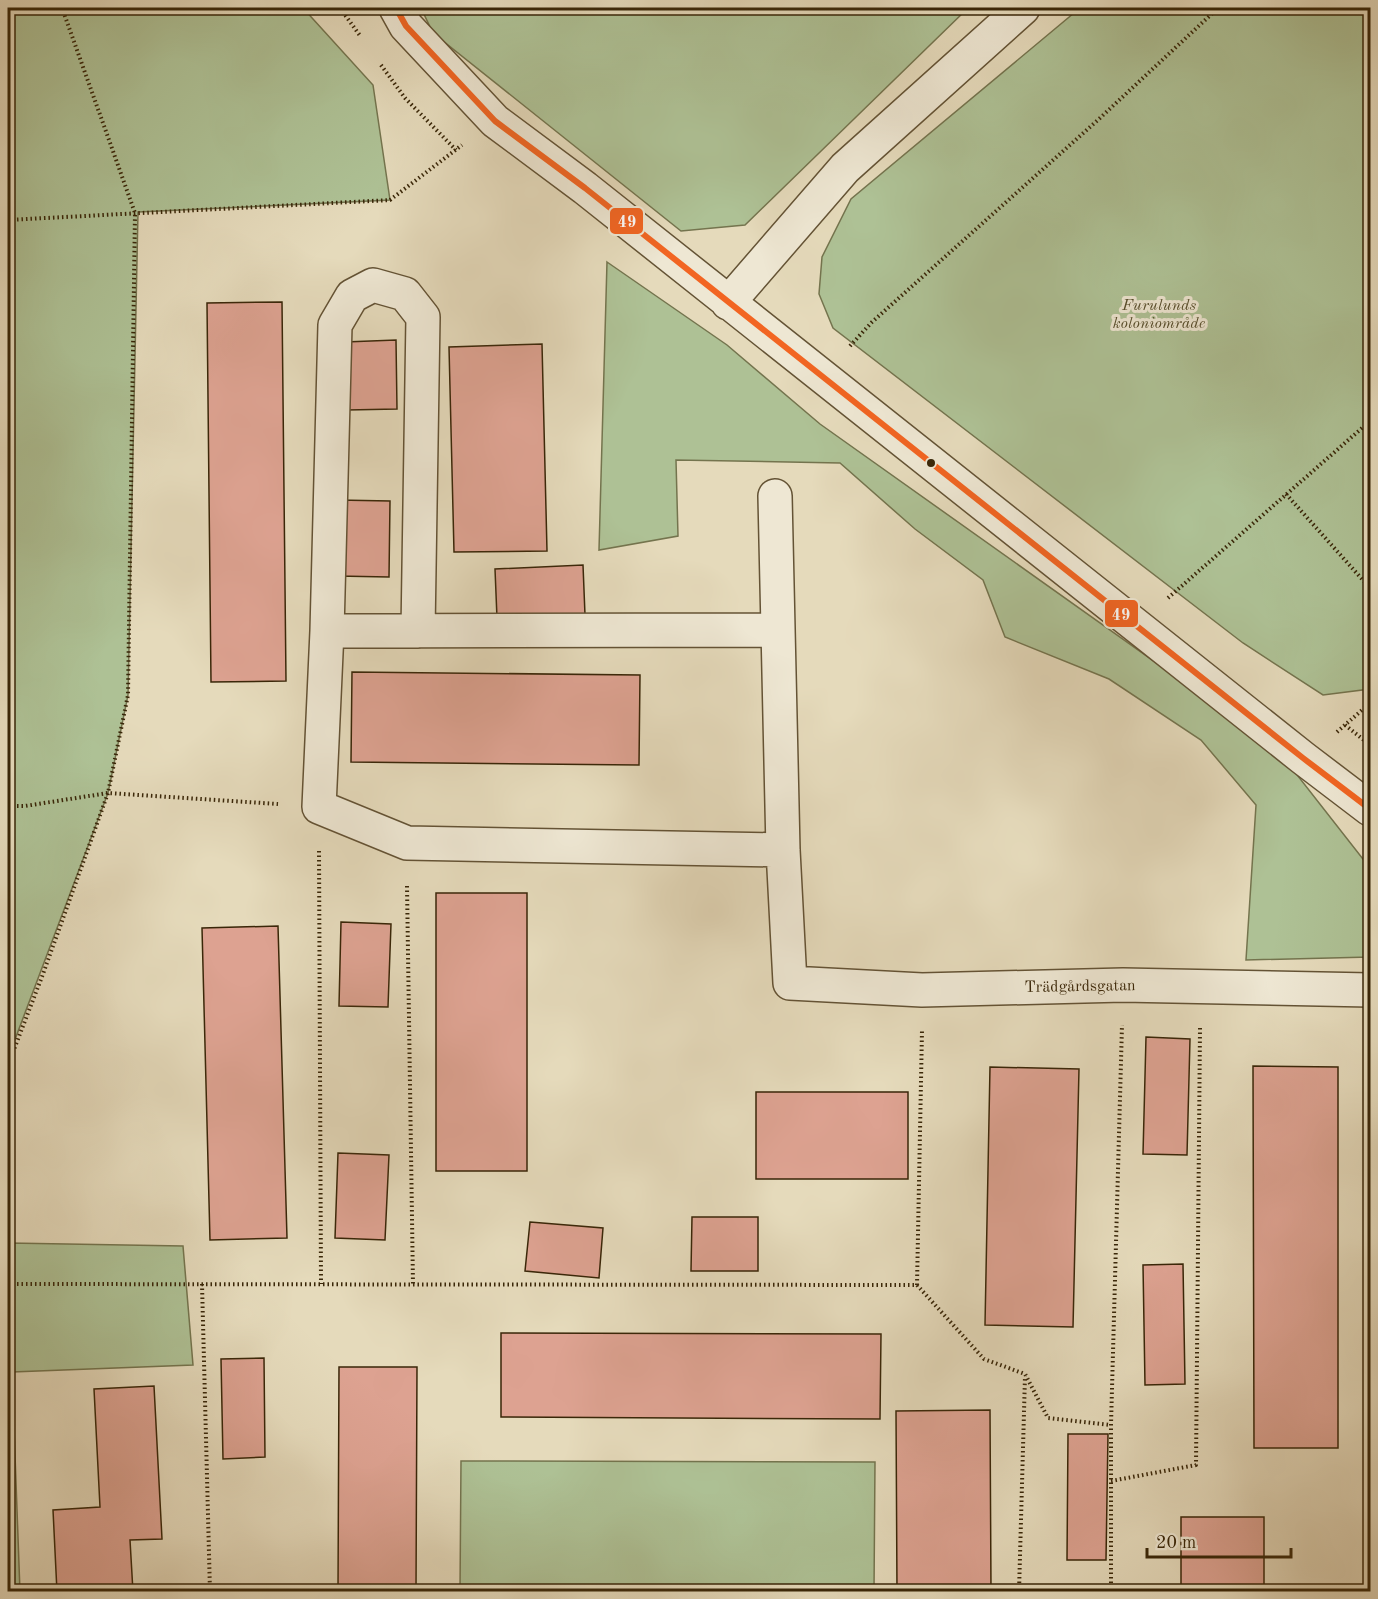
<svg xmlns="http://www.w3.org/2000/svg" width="1378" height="1599" viewBox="0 0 1378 1599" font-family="'Old Standard TT',serif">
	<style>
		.green { fill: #aec195; stroke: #74744e; stroke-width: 1.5 }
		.building { fill: #dda291; stroke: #392608; stroke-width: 1.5 }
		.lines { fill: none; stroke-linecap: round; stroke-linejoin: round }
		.minor-casing { stroke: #645335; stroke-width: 36 }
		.path { stroke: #392608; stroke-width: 4; stroke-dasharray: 1.5 3; stroke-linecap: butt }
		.minor { stroke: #eee7d3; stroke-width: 33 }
		.bus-1-casing { stroke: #eee7d3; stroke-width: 10 }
		.bus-1 { stroke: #f26522; stroke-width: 6 }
		.bus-dot { fill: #392608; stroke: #eee7d3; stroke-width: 2 }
		.labels { text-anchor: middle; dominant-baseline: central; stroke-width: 6; stroke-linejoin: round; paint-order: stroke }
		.park-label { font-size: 16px; font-style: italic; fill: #564d2b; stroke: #eee7d3 }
		.street-label { font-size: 16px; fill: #392608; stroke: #eee7d3 }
		.line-badge { stroke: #eee7d3; stroke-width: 2 }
		.badge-label { font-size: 16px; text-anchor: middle; font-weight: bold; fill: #fff }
	</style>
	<rect width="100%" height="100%" fill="#e5dabb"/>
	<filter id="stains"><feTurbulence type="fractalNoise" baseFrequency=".00333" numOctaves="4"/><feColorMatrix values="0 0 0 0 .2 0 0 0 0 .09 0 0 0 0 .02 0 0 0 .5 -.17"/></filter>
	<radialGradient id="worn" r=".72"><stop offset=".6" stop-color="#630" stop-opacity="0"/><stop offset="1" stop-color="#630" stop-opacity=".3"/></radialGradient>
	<!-- green -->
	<path class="green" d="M8,8H303L373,85L390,200L138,212L128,695L108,793L8,1058Z
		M421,8H968L745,225L681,231L433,33Z
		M1080,8H1370V689L1323,695L1243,643L833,328L819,294L822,257L851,199Z
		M607,262L727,345L820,424L1276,748L1370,868V957L1246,960L1256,805L1201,740L1109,679L1005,637L983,580L915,529L840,463L676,460L678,536L599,550Z
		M8,1243L183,1246L193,1365L12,1372L20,1592L8,1591Z
		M461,1461L875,1462L874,1591H460Z"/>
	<!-- building -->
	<path class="building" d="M282,302L286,681L211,682L207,303Z
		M396,340L397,409L347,410L345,342Z
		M542,344L547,551L454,552L449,347Z
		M337,500L390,501L389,577L337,576Z
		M583,565L585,615L497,618L495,569Z
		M352,672L640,675L639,765L351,762Z
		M436,893H527V1171H436Z
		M341,922L391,924L388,1007L339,1006Z
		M278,926L287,1238L210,1240L202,928Z
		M1146,1037L1190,1039L1187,1155L1143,1154Z
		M1253,1066L1338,1067V1448H1254Z
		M990,1067L1079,1069L1073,1327L985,1325Z
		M756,1092H908V1179H756Z
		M338,1153L389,1155L385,1240L335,1238Z
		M692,1217H758V1271H691Z
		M530,1222L603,1228L599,1278L525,1271Z
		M1183,1264L1185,1384L1145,1385L1143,1265Z
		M501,1333L881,1334L880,1419L501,1417Z
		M264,1358L265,1457L223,1459L221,1359Z
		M339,1367H417L416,1592H338Z
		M154,1386L162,1539L130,1540L133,1592H57L53,1510L100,1507L94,1389Z
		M990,1410L991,1592H897L896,1411Z
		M1068,1434H1108L1106,1560H1067Z
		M1181,1517H1264V1592H1181Z
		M269,1590V1592H224Z"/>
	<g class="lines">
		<defs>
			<path id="minor" d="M396,8L406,26L495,121L585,188L1303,758L1370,809
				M728,303L845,168L1023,8
				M775,496L783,850L790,983L922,990L1123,985L1370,990
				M777,630L327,631L319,807L407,843L783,850
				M327,631L335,325L352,296L373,285L405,294L423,317L418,631"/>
		</defs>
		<!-- minor casing -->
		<use href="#minor" class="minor-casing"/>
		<!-- path -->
		<path class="path" d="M340,8L361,37
			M381,65L405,98L456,150
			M8,220L390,200L462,145
			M850,346L872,322L1100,118L1218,8
			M1286,494L1370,588
			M1168,598L1370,421
			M1345,725L1370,745
			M1337,732L1370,703
			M8,806H25L108,793L278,804
			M319,851L321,1284
			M407,886L413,1285
			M8,1065L43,974L108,793L128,695L135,213L62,8
			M8,1284L917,1285L922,1030
			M202,1284L210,1592
			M917,1285L984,1359L1025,1374L1048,1418L1111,1425
			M1111,1481L1196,1465L1200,1028
			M1019,1592L1025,1376
			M1111,1592V1425L1122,1025"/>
		<!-- minor -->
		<use href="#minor" class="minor"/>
		<defs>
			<path id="bus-1" d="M396,8L406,26L495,121L585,188L1303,758L1370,809"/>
		</defs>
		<!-- bus-1 casing -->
		<use href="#bus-1" class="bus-1-casing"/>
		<!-- bus-1 -->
		<use href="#bus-1" class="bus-1"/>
	</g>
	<!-- markers -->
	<circle class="bus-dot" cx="931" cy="463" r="5"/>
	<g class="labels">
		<!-- park labels -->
		<g class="park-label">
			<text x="1159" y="306">Furulunds<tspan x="1159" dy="18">koloniområde</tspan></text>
		</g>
		<!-- street labels -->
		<g class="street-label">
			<text transform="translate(1080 987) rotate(-1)">Trädgårdsgatan</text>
		</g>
	</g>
	<g class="line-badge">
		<rect x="609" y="207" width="35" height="28" rx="6" fill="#f26522"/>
		<rect x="1104" y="599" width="35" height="29" rx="6" fill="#f26522"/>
	</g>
	<g class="badge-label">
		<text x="627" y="227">49</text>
		<text x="1121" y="620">49</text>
	</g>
	<!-- margin -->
	<rect width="1378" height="1599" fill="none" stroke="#e5dabb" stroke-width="30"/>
	<rect x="9" y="9" width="1360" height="1581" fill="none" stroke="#392608" stroke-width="3"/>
	<rect x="15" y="15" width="1348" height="1569" fill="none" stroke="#392608" stroke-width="1.5"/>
	<!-- scale -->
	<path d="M1147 1548v9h144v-9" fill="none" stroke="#392608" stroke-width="3"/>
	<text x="1156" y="1548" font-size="18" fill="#392608" stroke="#eee7d3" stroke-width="4.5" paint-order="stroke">20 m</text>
	<rect width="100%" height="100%" filter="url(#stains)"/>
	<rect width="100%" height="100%" fill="url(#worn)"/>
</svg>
